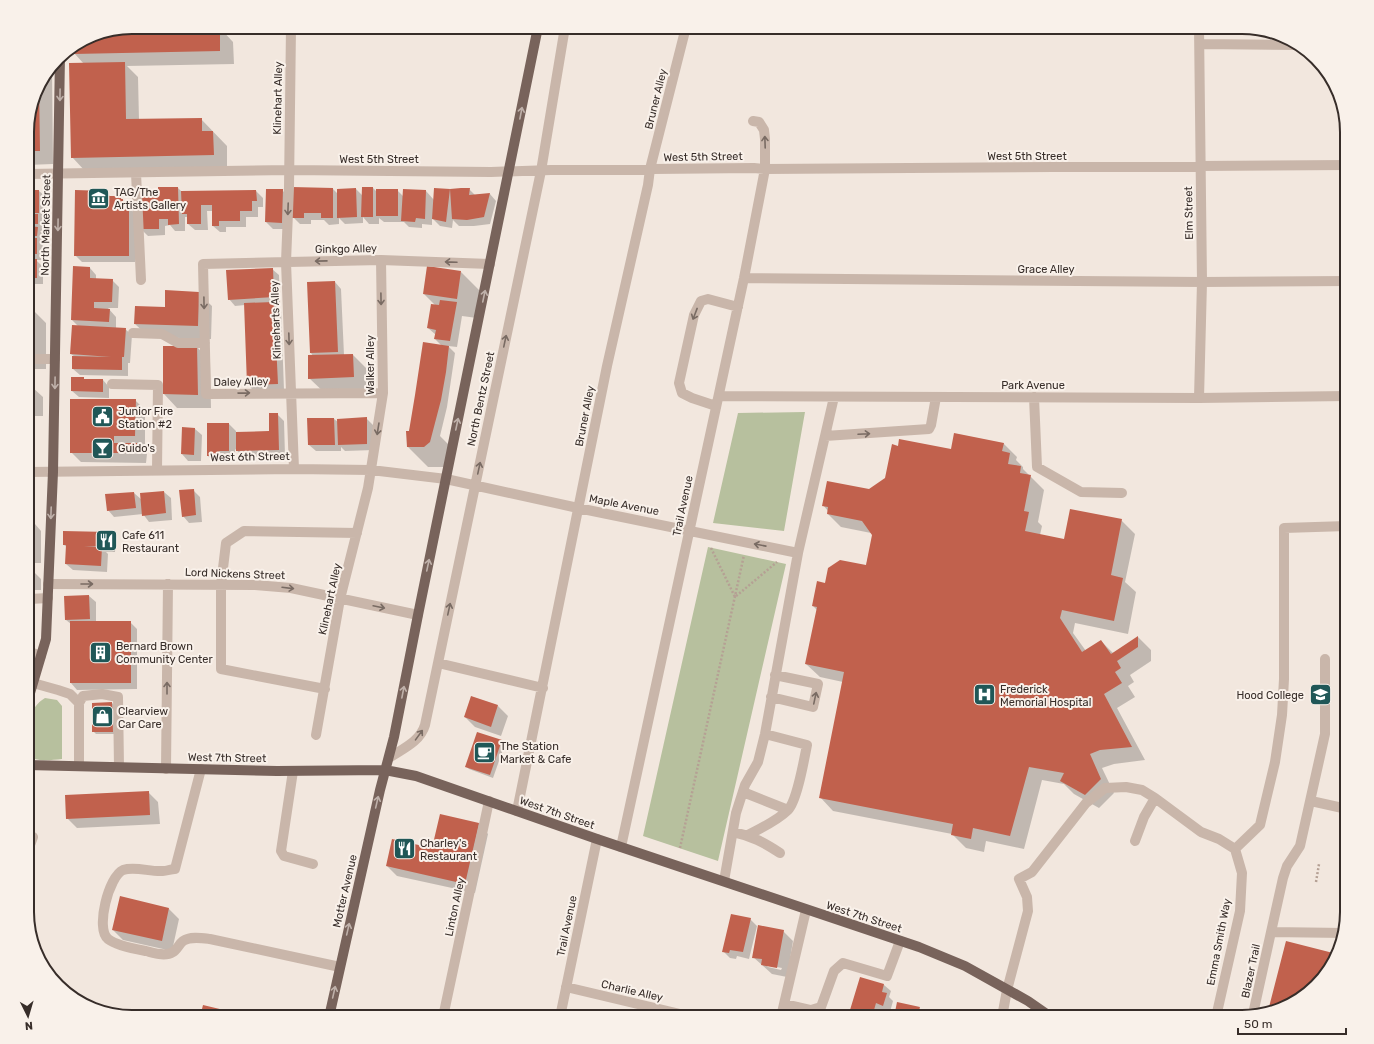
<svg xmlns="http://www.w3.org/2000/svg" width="1374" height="1044" viewBox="0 0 1374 1044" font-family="Rubik,sans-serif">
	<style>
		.green { fill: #b7c09e }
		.shadow { fill: #0003; fill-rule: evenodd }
		.building { fill: #c1614d }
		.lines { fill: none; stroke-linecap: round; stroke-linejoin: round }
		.path { stroke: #b5a094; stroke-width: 2.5; stroke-dasharray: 2 2; stroke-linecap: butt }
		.minor { stroke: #c9b6aa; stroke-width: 10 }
		.major { stroke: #78635b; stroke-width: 10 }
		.oneway { stroke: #bfb1aa }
		.oneway2 { stroke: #796b63 }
		.labels { text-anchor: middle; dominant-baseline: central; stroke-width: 4; stroke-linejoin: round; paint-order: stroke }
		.street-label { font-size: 11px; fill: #372d29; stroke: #f9f1ea }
		.poi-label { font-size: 11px; fill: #372d29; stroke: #f9f1ea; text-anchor: start }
		.rim { fill: none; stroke: #372d29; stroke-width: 2 }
	</style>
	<rect width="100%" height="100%" fill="#f2e7de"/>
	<!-- green -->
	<path class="green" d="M805,412L784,531L713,523L738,413Z
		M708,547L786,564L718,861L643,836Z
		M45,698L57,700L62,706V759C50,760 35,763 27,754C27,734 25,710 45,698Z"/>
	<!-- shadow -->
	<path class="shadow" d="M132,27H141V30L220,28L233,42L234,64L127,66L138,77L139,120L201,119L227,146V168L85,171L72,157L84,64L74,53L73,46L92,35Z
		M52,67L53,164L27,165V125L38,85Z
		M178,188L182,192L256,191L263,198V207H258V217H246V227H226V232H220L213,226V211H207L208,230H195L188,224V217H185V231H175L170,225L165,226V235L148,236L141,229L159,193Z
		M373,188L377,192L397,190L403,196L426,191L434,200L435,189L450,190L469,189L475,195L490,194L496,201L490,224L474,226H459L453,220L452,228L440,226L432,218V225L422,224V228L409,227L404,222H384L379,218V224H369L363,217V223L345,224L339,218V224L329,225L324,220H311V224H300L293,217L333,189L338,194L356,189L363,196Z
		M282,190L289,197L288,229H273L266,222Z
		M27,191H39L46,197L45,219H42L45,222L44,231H40L44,235V243L40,242L43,246V260H36L43,267V284H27Z
		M106,192L111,197H120L136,215L135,262H82L75,255Z
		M74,268H90L96,275V279L112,280L119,287L118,308H108L116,317V328L125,329L132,335L130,363H128V376L80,375L73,369L75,357L71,354L78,326L72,320Z
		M272,269L279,275L280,303L275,304L281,309L284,390L255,392L248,385L245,305L235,306L229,299Z
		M461,272L481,292L477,318L462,316L457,347L448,346L455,353L447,407L440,436L453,449L444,467H428L408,447L409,431L442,346L435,339L436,335L428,328L436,306L424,294Z
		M335,282L341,289L344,355H353L373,375L374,397L330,398L309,378L313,356L311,353L308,283Z
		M198,293L212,306L211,339L149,337L135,324Z
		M27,306L29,309H32L46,323V369H27Z
		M164,347H197L210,361L211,408H177L164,394Z
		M83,378L85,380H103L109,387V398L79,397L72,391Z
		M27,387H32L43,397V416H27Z
		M135,400L145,410V446H138L147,454L146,463L81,462L71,452Z
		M277,414L284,421L285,456L244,457L235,449V457H225V462H214L208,456L229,424L236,431V433L270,432Z
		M366,418L373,425L374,450L345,451L341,447V451H316L309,445L334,419L338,422Z
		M183,428L195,429L202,435L201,461H188L182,454Z
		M1003,443L1017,457L1016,460L1023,467V469L1044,490L1038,522L1042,526L1040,535L1065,540L1121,520L1135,534L1125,582L1136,592L1128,634L1075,623L1073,633L1086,651L1101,641L1113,653L1138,637L1151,650V661L1130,675L1134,682L1128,686L1135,697L1117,708L1145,760L1114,764L1102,768L1114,793L1099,808L1074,794L1064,784L1042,780L1024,849L986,841L984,852L966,848L952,834L833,811L820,797L843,682L820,677L806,664L817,610L813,606L826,584L866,566L873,535L871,533L841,527L828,514V511L823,505L869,490L952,450Z
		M193,490L200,497L202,522L189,523L183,516Z
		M164,492L171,498L172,520L149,522L143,514L114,517L108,510L134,493L142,500Z
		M27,524H35L41,531V563H27Z
		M109,533L116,539L115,552H106L108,554L107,572L73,570L66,564L67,547L64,545Z
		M27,572H34L41,579V590H27Z
		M89,596L96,602V622H130L137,629V689L77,690L71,683V624L66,620Z
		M27,670L33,676L27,690Z
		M112,703L115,706V734H96L93,731Z
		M498,706L508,716L501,736L475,727L465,717Z
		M502,741L505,744L493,778L469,769L466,766Z
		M148,792L158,802L160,824L77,828L67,818Z
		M478,823L488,834L475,893L397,876L387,866L433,849Z
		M121,897L169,909L179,919L172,951L123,940L113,930Z
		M750,919L757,926L749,959L737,956L736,959L730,958L723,951Z
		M783,931L793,941L787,977L772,974L753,957ZM766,965L782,968L781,970L768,967Z
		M1286,943L1337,955L1325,976L1288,1006L1269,1011Z
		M861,978L884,985L891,991L889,997L893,1001L890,1012L882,1009L880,1017H858L851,1010Z
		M919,1008L928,1017H895Z"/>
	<!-- building -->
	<path class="building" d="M220,27V51L73,54L72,47L92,35L119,30Z
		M125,62L126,119L202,118V131H213L214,155L71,158L69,63Z
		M39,84L40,151H27V125Z
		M158,187H178L179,224L168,225V219H159V229H140L139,193L158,192Z
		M292,187L333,188V218H321V213H304V218H292Z
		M362,187H373V217H361Z
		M356,188L357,217L337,218V189Z
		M434,188L450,189L446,222L432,219Z
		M461,188H470L469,195L490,193L484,217L467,220L452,219L450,189Z
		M266,189H283L282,223L265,222Z
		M376,189H398V216H376Z
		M403,189L426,190L425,219L416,218L415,222L401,221Z
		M27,190H39V213H27Z
		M75,190L106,191L107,196H121V199H123V207H129V256H74Z
		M256,190L257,201H252V211H240V221H219V226H212V205H201V224H187V214H182L181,191Z
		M27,214H38V224H27Z
		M27,226L38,227L37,236H27Z
		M27,238H37V254H27Z
		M27,259H37V278H27Z
		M73,266L90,267V278L113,279L112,302H94V308L110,309L109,322L71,320Z
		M427,266L461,271L457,299L423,294Z
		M273,268L274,297L228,300L226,270Z
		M335,281L338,352L310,353L307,282Z
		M165,290L199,292L198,326L134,324L135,306L165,307Z
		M440,300L457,302L450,341L434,339L436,330L427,328L431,304L439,305Z
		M274,302L278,384L247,385L244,303Z
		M27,308H33V356H27Z
		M72,325L126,328L124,357H122V370L72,369V356L111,357L70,354Z
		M423,342L449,346L446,372L441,400L430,442L424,447H407L406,431H409L415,395Z
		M163,346H197L198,395L163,394Z
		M353,354L354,377L308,379V355Z
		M71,377H84V379H103V392L71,391Z
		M27,386H33V406H27Z
		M70,399H136L135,436H114V443H137V453H70Z
		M269,413H278L279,450L236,451V432L269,431Z
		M367,417V444L338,445L337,419Z
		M307,418H334L335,445H308Z
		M207,423H229V451H219L218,456H207Z
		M182,427L195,428L194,455L181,454Z
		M954,433L1004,443L1002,451L1010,453L1008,464L1021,466L1020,473L1031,475L1024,511L1029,512L1025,531L1064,539L1070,509L1122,519L1111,575L1123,578L1114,621L1062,610L1060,618L1082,652L1101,640L1111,654L1138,636V647L1117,661L1121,668L1115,672L1122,683L1104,694L1132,747L1100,750L1090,754L1101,779L1085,795L1060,781L1064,773L1029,767L1010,836L973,828L971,839L951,835L953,824L819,798L844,672L805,664L817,607L812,606L817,581L825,583L828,568L840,560L866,565L872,535L862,521L827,514L828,507L822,506L827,481L869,489L885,478L892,444L898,446L899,439L951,449Z
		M194,489L196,515L182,517L179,490Z
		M164,491L166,513L142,516L140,493Z
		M134,492L136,508L107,511L105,494Z
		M27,523H35V557H27Z
		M63,531L109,532V546H84L102,547L101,566L65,564L66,545H63Z
		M27,571L35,572V584H27Z
		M89,595L90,619L65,620L64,596Z
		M70,621H131V683H70Z
		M471,696L498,705L491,727L464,717Z
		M112,702L113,732H92V703Z
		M477,732L502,740L490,775L465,767Z
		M149,791L150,815L66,819L65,795Z
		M440,814L479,823L465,884L386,866L392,839L432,848Z
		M120,896L169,908L162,941L112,930Z
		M731,914L751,918L743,952L730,950L729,953L722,952Z
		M758,925L784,930L777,968L761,965L762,959L752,958Z
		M1286,941L1337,954L1325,976L1288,1006L1268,1011Z
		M860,977L884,984L882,992L887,993L883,1006L876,1003L872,1017L850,1010Z
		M897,1002L920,1007L917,1017H894Z
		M203,1005L249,1016V1017H200Z
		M934,1010L958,1017H932Z"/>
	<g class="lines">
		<!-- path -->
		<path class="path" d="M711,548L735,597L777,562
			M680,848L744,555
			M1316,882L1319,864"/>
		<!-- minor -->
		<path class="minor" d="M291,27L289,187L286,262L294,469
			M1200,44L1300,45
			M136,173L141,280
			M27,174L289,170L491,172L551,170L754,168L765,169L1347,165
			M744,278L1202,282L1347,281
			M133,333L162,334L178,343H205
			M27,359H55
			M112,384L158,385L157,470
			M383,393L206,394L203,264L381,260L490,264
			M719,396L1199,398L1347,396
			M1034,397L1037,467L1081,492L1122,493
			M1199,398L1202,282L1199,27
			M716,406L692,398L682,393L679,383L694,315L701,301L708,299L738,307
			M825,436L929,429L931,425L936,397
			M27,472L294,469L371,470L446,479L578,508L798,553
			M48,584L255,585L291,588L418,615
			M27,601L30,599L48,598
			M27,651L41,656
			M438,663L543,688
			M33,683L58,690L70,694L79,703
			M325,689L221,669V585L226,543L244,531L357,533
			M771,697L813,707L818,684L775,675
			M316,735L340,599L368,488L383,393L381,260
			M389,758C402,749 420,742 425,725L541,171L565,27
			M79,766V703L83,696L102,694L118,697L119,767
			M166,769L168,584
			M201,769L175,869C171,869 167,871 163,871C150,872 135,866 123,870C109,876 95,929 108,939C117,946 135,949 146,951C154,953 165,957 173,952C177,950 179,944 183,941C190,936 202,938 210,939L340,967
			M293,771L281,851L284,856L313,864
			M743,792L788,810
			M1311,801L1347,809
			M517,811L607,366L648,185L650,169L686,27
			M733,832C752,836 763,842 780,853
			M748,835C761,828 777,821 788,810C797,801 804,760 807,745L765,734
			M1135,841L1144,817L1155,798L1201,832L1219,839L1235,849
			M621,847L744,278L765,169V139L764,130L759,122L753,121
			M1235,849L1260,825L1275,762L1282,715L1284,679V528L1347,526
			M27,853L33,837
			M724,881L736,813L745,785L758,762L765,734L798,553L834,397
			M1271,932L1283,878L1287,866L1300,846L1325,734V659
			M566,987L693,1017
			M785,1004L811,1010L821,1007L834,971L843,963L887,976L900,941
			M1253,1014L1271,932L1344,933
			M443,1017L489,801
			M560,1017L597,839
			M781,1017L806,910
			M1002,1017L1007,990L1028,911L1027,897L1019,879L1032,872L1086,803L1105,788L1126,787L1142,790L1155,798
			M1216,1017L1240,911L1242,873L1235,849"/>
		<!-- major -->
		<path class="major" d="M27,703L46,639L53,472L60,56
			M27,765L277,771L385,770L416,776L597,839L919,947L965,966L1028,1001L1051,1017
			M329,1017L380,790L394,737L418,615L538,27"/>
	</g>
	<!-- one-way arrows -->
	<defs><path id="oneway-shaft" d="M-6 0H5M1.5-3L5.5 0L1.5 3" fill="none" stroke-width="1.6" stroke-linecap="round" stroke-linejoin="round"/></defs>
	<g class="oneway">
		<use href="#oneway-shaft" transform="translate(60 95) rotate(91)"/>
		<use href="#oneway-shaft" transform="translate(521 113) rotate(-79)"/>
		<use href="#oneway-shaft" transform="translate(58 225) rotate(91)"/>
		<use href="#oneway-shaft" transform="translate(484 296) rotate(-78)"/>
		<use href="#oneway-shaft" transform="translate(55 383) rotate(91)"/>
		<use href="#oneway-shaft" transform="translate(457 424) rotate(-78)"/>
		<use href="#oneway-shaft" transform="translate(51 513) rotate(92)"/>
		<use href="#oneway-shaft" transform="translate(428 565) rotate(-78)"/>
		<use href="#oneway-shaft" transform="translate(403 692) rotate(-79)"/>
		<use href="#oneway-shaft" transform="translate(377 802) rotate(-77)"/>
		<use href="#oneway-shaft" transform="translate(348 929) rotate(-77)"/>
		<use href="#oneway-shaft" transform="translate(334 992) rotate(-77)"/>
	</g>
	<g class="oneway2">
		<use href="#oneway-shaft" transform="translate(765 142) rotate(-92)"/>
		<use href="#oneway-shaft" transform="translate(288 209) rotate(92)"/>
		<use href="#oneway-shaft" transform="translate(321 261) rotate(179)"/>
		<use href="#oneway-shaft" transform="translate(451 262) rotate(-178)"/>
		<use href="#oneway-shaft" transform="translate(381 299) rotate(89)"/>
		<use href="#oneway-shaft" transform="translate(204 303) rotate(89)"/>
		<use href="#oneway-shaft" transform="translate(695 314) rotate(111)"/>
		<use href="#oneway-shaft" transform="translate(289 339) rotate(88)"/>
		<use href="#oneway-shaft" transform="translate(505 341) rotate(-78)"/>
		<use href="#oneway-shaft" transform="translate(244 393) rotate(-1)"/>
		<use href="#oneway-shaft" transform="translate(378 429) rotate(99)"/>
		<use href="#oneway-shaft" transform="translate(864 434) rotate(-3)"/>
		<use href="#oneway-shaft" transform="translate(479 468) rotate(-78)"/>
		<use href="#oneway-shaft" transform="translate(760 545) rotate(-169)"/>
		<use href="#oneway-shaft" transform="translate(87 584)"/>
		<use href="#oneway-shaft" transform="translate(288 588) rotate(7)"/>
		<use href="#oneway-shaft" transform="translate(379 607) rotate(12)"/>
		<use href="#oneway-shaft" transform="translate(449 609) rotate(-78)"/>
		<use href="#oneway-shaft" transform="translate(167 688) rotate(-90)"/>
		<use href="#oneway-shaft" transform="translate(815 698) rotate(-78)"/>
		<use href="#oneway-shaft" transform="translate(419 735) rotate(-54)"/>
	</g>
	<!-- icons -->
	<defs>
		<symbol id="museum-square" viewBox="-11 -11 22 22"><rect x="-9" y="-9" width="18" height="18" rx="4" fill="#205757" stroke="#f9f1ea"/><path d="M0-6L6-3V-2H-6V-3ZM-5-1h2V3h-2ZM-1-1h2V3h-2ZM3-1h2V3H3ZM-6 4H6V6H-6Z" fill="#fff"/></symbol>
		<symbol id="civic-square" viewBox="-11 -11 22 22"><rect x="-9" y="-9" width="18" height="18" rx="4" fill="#205757" stroke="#f9f1ea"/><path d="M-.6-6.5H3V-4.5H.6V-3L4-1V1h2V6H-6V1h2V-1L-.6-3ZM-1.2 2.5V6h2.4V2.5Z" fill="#fff"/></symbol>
		<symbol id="bar-square" viewBox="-11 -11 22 22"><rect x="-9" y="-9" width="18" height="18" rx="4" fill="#205757" stroke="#f9f1ea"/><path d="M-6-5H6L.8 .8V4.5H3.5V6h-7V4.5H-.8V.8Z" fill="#fff"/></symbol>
		<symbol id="restaurant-square" viewBox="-11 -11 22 22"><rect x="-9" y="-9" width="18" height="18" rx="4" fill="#205757" stroke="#f9f1ea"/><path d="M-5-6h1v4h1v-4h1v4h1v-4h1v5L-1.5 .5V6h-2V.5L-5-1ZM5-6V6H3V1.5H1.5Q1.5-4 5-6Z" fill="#fff"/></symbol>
		<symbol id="building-square" viewBox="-11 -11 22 22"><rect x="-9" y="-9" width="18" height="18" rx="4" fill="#205757" stroke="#f9f1ea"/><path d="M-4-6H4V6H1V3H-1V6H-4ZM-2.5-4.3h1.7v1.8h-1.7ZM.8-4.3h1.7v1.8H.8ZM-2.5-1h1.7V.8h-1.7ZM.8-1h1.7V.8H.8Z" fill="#fff"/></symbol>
		<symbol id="hospital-square" viewBox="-11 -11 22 22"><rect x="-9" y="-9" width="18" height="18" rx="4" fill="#205757" stroke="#f9f1ea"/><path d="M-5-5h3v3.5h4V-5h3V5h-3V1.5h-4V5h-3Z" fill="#fff"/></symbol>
		<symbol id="university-square" viewBox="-11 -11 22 22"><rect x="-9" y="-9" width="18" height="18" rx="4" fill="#205757" stroke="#f9f1ea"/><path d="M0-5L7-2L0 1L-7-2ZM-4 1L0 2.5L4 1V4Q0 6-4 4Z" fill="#fff"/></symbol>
		<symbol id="shop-square" viewBox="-11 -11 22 22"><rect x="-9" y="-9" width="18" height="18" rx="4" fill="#205757" stroke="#f9f1ea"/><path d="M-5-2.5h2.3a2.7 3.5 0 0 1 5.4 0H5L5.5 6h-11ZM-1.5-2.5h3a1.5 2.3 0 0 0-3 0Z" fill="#fff"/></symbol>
		<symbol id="cafe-square" viewBox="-11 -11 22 22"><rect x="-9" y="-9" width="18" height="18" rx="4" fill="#205757" stroke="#f9f1ea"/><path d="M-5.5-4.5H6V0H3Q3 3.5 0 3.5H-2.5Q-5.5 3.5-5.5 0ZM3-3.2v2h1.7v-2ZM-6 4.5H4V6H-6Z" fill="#fff"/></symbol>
	</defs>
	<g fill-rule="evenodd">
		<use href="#museum-square" x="86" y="186" width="25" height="25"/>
		<use href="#civic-square" x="90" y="404" width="25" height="25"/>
		<use href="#bar-square" x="90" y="436" width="25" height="25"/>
		<use href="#restaurant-square" x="94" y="528" width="25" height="25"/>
		<use href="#building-square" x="88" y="640" width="25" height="25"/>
		<use href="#hospital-square" x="972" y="682" width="25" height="25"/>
		<use href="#university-square" x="1308" y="682" width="25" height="25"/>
		<use href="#shop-square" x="90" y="704" width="25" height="25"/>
		<use href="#cafe-square" x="472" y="740" width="25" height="25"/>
		<use href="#restaurant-square" x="392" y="836" width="25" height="25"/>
	</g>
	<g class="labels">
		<!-- street labels -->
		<g class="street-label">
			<text transform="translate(278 98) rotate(-89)">Klinehart Alley</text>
			<text transform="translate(656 99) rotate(-76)">Bruner Alley</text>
			<text x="1027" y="156">West 5th Street</text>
			<text transform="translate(703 157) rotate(-1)">West 5th Street</text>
			<text x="379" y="159">West 5th Street</text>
			<text transform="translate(1189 213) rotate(-91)">Elm Street</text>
			<text transform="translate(46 225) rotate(-89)">North Market Street</text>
			<text transform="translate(346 249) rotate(-1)">Ginkgo Alley</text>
			<text x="1046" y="269">Grace Alley</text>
			<text transform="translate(276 320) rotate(-92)">Klineharts Alley</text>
			<text transform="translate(370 365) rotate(-90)">Walker Alley</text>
			<text transform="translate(241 382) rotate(-1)">Daley Alley</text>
			<text x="1033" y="385">Park Avenue</text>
			<text transform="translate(481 399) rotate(-78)">North Bentz Street</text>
			<text transform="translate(585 416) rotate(-79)">Bruner Alley</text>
			<text transform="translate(250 457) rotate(-1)">West 6th Street</text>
			<text transform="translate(624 505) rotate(11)">Maple Avenue</text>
			<text transform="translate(683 506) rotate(-78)">Trail Avenue</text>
			<text transform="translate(235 574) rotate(2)">Lord Nickens Street</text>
			<text transform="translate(330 599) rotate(-78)">Klinehart Alley</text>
			<text transform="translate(227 758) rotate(1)">West 7th Street</text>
			<text transform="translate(557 813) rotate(19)">West 7th Street</text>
			<text transform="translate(345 891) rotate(-77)">Motter Avenue</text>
			<text transform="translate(455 907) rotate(-78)">Linton Alley</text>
			<text transform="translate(864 917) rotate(18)">West 7th Street</text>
			<text transform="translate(567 926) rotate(-78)">Trail Avenue</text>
			<text transform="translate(1219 942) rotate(-79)">Emma Smith Way</text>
			<text transform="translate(1251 971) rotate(-78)">Blazer Trail</text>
			<text transform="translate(632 991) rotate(13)">Charlie Alley</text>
		</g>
		<!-- poi labels -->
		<g class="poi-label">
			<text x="114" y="192">TAG/The<tspan x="114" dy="13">Artists Gallery</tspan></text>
			<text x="118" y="411">Junior Fire<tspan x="118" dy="13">Station #2</tspan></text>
			<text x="118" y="448">Guido's</text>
			<text x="122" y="535">Cafe 611<tspan x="122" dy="13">Restaurant</tspan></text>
			<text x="116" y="646">Bernard Brown<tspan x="116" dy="13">Community Center</tspan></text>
			<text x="1000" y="689">Frederick<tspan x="1000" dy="13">Memorial Hospital</tspan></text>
			<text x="1304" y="695" text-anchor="end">Hood College</text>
			<text x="118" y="711">Clearview<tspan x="118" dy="13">Car Care</tspan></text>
			<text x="500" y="746">The Station<tspan x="500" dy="13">Market &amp; Cafe</tspan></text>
			<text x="420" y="843">Charley's<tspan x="420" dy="13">Restaurant</tspan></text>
		</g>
	</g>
	<!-- crop -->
	<path d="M0 0H1374V1044H0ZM132 34H1242A98 98 0 0 1 1340 132V912A98 98 0 0 1 1242 1010H132A98 98 0 0 1 34 912V132A98 98 0 0 1 132 34Z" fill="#f9f1ea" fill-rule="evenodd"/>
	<path class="rim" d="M132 34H1242A98 98 0 0 1 1340 132V912A98 98 0 0 1 1242 1010H132A98 98 0 0 1 34 912V132A98 98 0 0 1 132 34Z"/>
	<!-- north arrow -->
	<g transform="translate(28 1016) rotate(175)" stroke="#f9f1ea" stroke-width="3" paint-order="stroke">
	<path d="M0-3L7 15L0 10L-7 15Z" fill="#372d29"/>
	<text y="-6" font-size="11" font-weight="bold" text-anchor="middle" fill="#372d29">N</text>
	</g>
	<!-- scale -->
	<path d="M1238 1028v6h108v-6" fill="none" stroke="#372d29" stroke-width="2"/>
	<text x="1244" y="1028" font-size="12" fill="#372d29" stroke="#f9f1ea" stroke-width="3" paint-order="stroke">50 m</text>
</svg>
